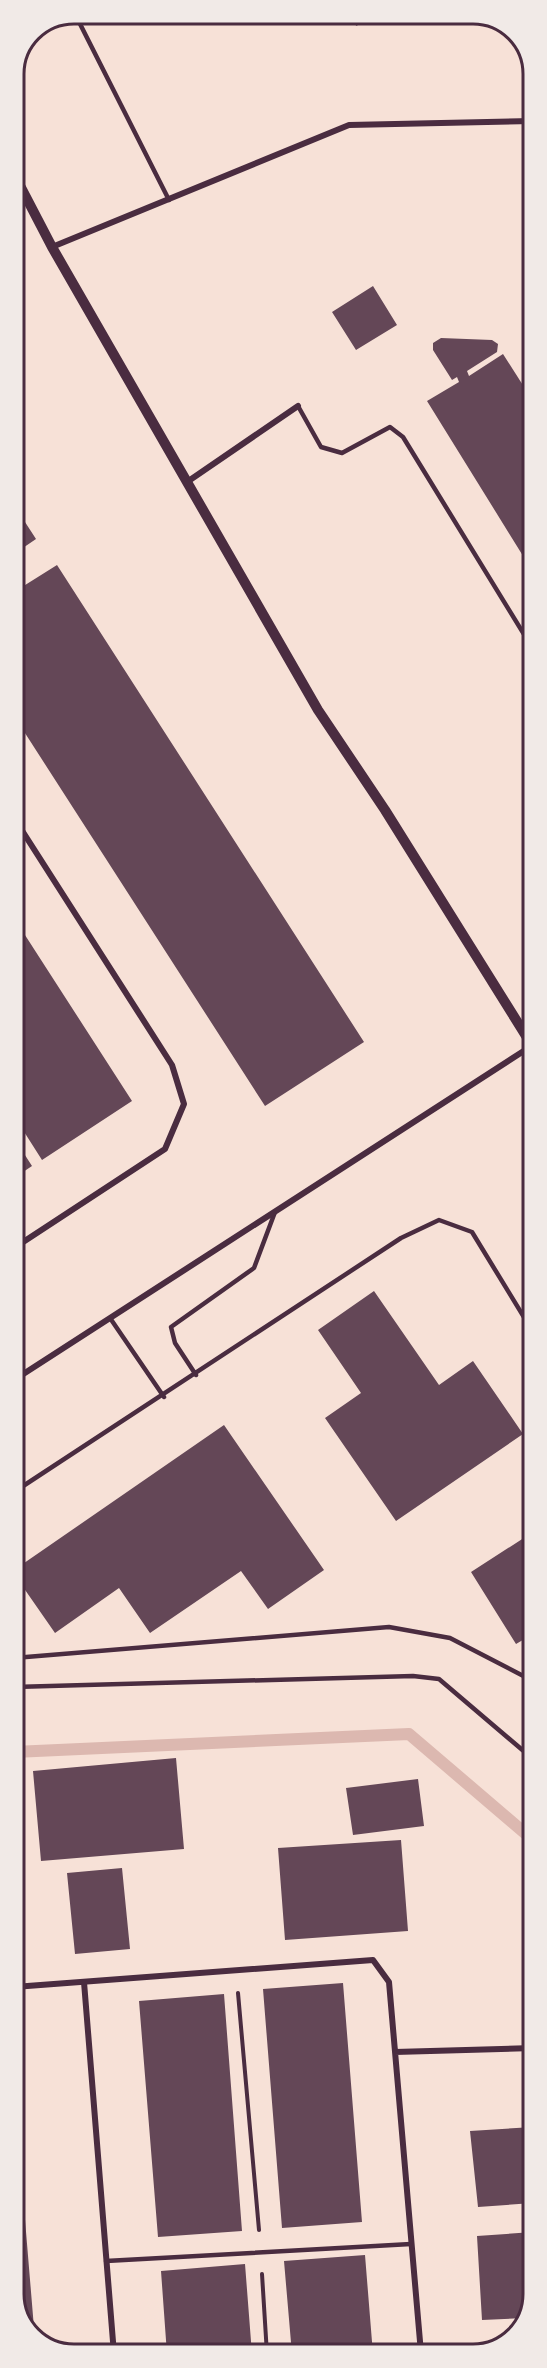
<svg xmlns="http://www.w3.org/2000/svg" width="547" height="2368" viewBox="0 0 547 2368" font-family="'Exo 2',sans-serif">
	<style>
		.lines { fill: none; stroke-linecap: round; stroke-linejoin: round }
		.stream { stroke: #dcb8b0; stroke-width: 12 }
		.building { fill: #644757 }
		.path { stroke: #4a2c40; stroke-width: 4 }
		.service { stroke: #4a2c40; stroke-width: 4.5 }
		.minor { stroke: #4a2c40; stroke-width: 6 }
		.tertiary { stroke: #4a2c40; stroke-width: 10 }
		.rim { fill: none; stroke: #4a2c40; stroke-width: 3 }
	</style>
	<rect width="100%" height="100%" fill="#f7e1d7"/>
	<g class="lines">
		<!-- stream -->
		<path class="stream" d="M14,1752L409,1734L533,1840"/>
	</g>
	<!-- building -->
	<path class="building" d="M338,14H364L357,26Z
		M469,14H481L516,31L524,46Z
		M373,286L397,325L356,350L332,312Z
		M441,338L492,340L498,344L497,352L467,371L469,376L503,354L533,401V572L427,401L459,382L457,377L452,380L433,350V343Z
		M14,505L36,539L14,554Z
		M57,565L364,1042L265,1106L14,716V592Z
		M14,918L132,1101L42,1160L14,1116Z
		M14,1138L32,1166L14,1178Z
		M374,1291L439,1385L473,1361L523,1434L396,1521L325,1418L361,1393L318,1330Z
		M224,1425L324,1570L268,1609L241,1571L150,1633L119,1588L55,1633L14,1574V1570Z
		M533,1532V1634L516,1644L471,1572Z
		M176,1758L184,1849L41,1861L33,1771Z
		M418,1779L424,1826L353,1835L346,1788Z
		M401,1840L408,1931L285,1940L278,1848Z
		M122,1868L130,1949L75,1954L67,1873Z
		M343,1983L362,2222L282,2228L263,1989Z
		M224,1994L242,2231L158,2237L139,2001Z
		M15,2111H16L35,2340L15,2306Z
		M533,2127V2203L478,2207L470,2131Z
		M533,2232V2294L525,2318L482,2320L477,2236Z
		M365,2255L373,2354H292L284,2261Z
		M245,2264L252,2354H167L161,2271Z"/>
	<g class="lines">
		<!-- path -->
		<path class="path" d="M238,1993L259,2230
			M262,2274L267,2354"/>
		<!-- service -->
		<path class="service" d="M75,14L169,200
			M298,406L321,447L342,453L390,427L403,437L533,649
			M533,890V896
			M110,1318L164,1397
			M196,1375L175,1343L171,1327L254,1268L275,1212
			M14,1492L401,1238L439,1220L472,1232L533,1332
			M14,1658L389,1627L450,1638L533,1681
			M14,1687L413,1676L439,1679L533,1759
			M106,2261L411,2244"/>
		<!-- minor -->
		<path class="minor" d="M52,247L349,125L532,121
			M187,482L298,406
			M14,818L172,1065L184,1104L165,1149L14,1248
			M14,1380L533,1045
			M84,1982L114,2354
			M14,1987L373,1960L389,1982L421,2353
			M395,2052L533,2048"/>
		<!-- tertiary -->
		<path class="tertiary" d="M14,174L52,247L318,710L385,810L533,1047"/>
	</g>
	<!-- crop -->
	<path d="M0 0H547V2368H0ZM74 24H473A50 50 0 0 1 523 74V2294A50 50 0 0 1 473 2344H74A50 50 0 0 1 24 2294V74A50 50 0 0 1 74 24Z" fill="#f1eae7" fill-rule="evenodd"/>
	<path class="rim" d="M74 24H473A50 50 0 0 1 523 74V2294A50 50 0 0 1 473 2344H74A50 50 0 0 1 24 2294V74A50 50 0 0 1 74 24Z"/>
</svg>
